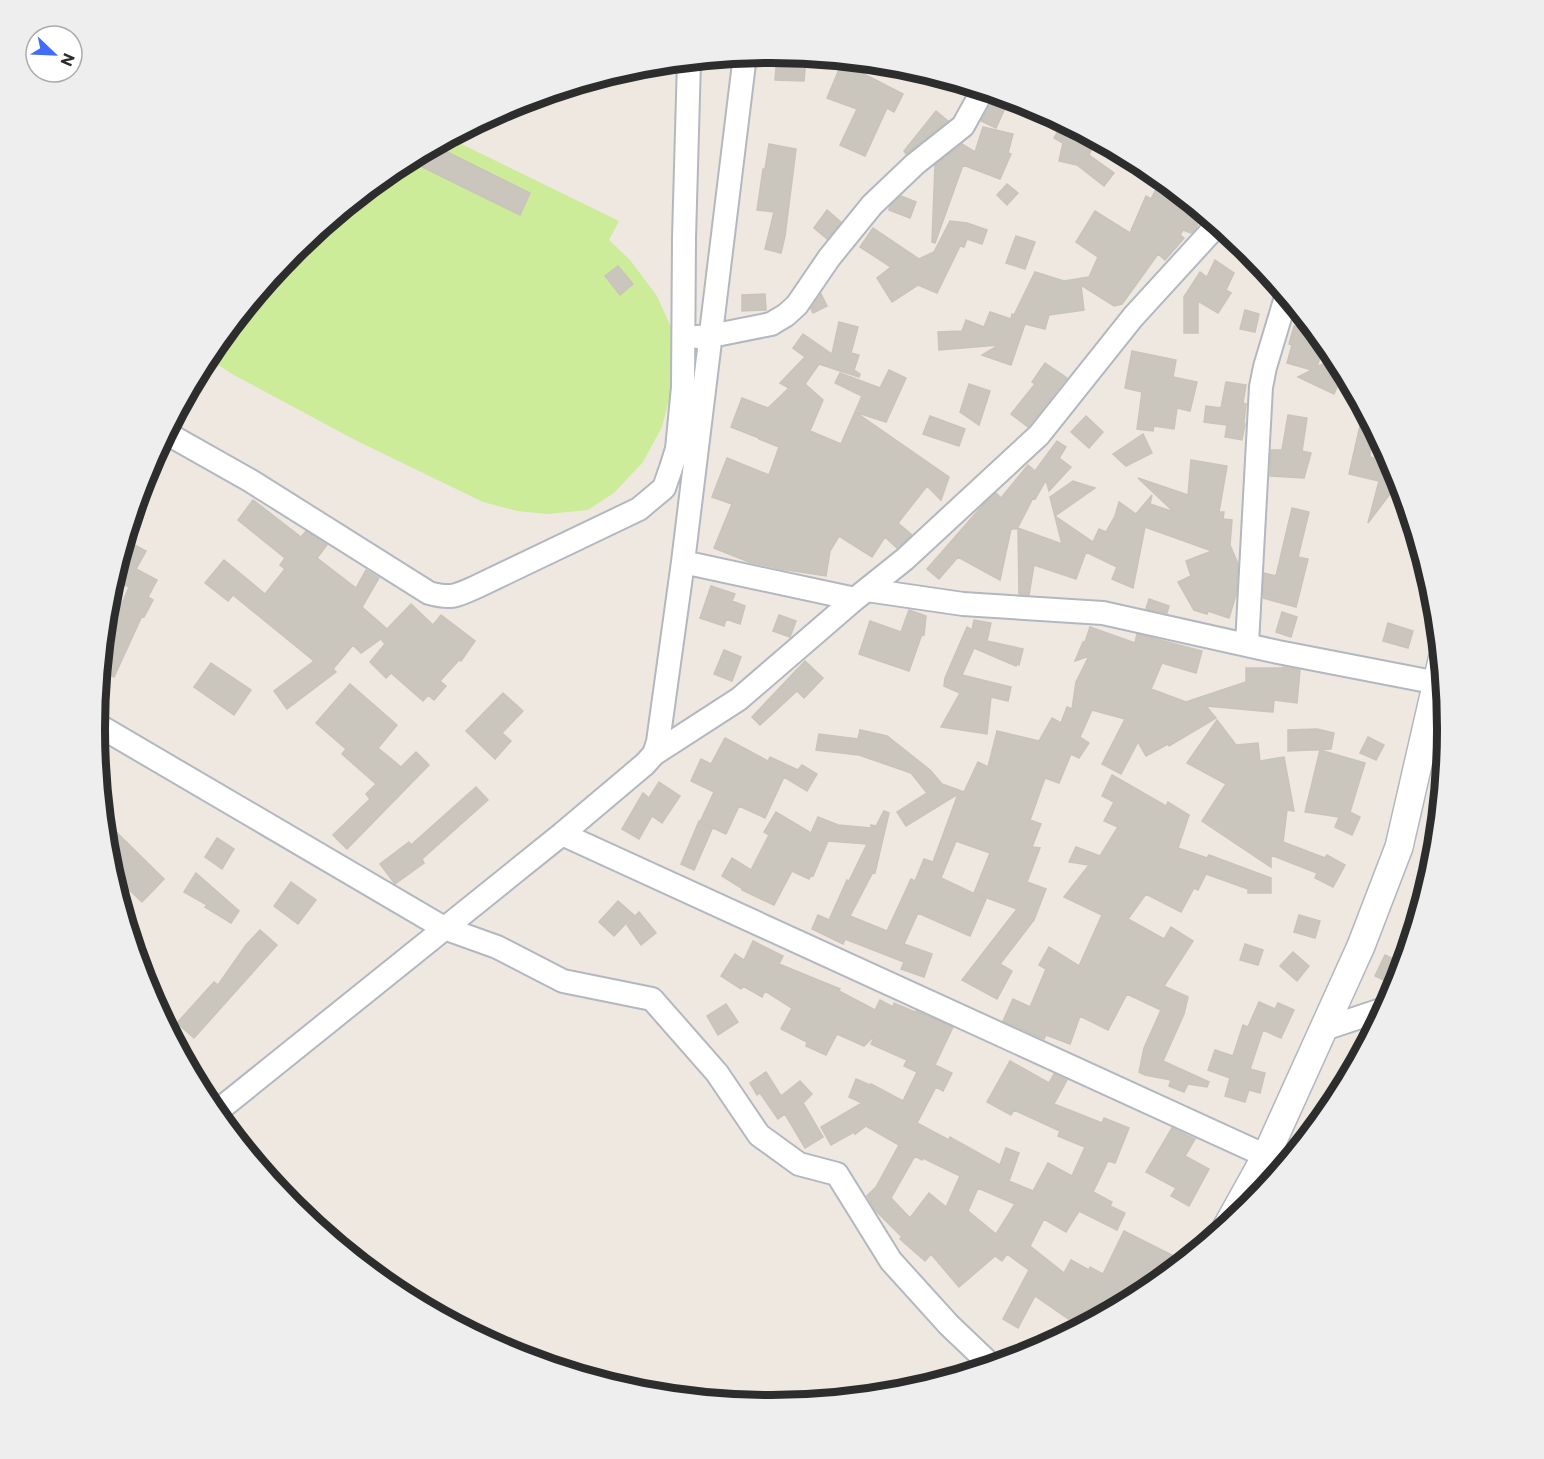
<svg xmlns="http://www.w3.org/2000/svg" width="1544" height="1459" viewBox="0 0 1544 1459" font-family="Commissioner,sans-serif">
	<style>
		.pitch { fill: #ccec99 }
		.building { fill: #cac6be; stroke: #cac3b9; stroke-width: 1.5; fill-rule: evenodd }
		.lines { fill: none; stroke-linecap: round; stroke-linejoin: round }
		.service-casing { stroke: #b3b7c0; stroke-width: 14 }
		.minor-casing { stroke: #b3b7c0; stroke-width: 26 }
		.tertiary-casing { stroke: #b3b7c0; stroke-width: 30 }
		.service { stroke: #fff; stroke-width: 10 }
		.minor { stroke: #fff; stroke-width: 22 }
		.tertiary { stroke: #fff; stroke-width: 27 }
		.rim { fill: none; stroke: #2d2d2d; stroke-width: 8 }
	</style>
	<rect width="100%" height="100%" fill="#eee8e0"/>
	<!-- pitch -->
	<path class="pitch" d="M449,138L619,221L609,240L630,260L657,296L675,336L674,380L662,427L643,462L614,493L588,510L547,514L517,511L483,502L355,440L234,375L207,358L209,353L294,251L396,166Z"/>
	<!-- building -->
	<path class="building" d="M777,57L806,59L804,81L775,80Z
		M843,60L869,62L864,74L903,94L894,112L887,108L865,156L840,145L857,109L827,98Z
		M993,101L1006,106L996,128L981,121Z
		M936,111L948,121L906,154L904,151Z
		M1063,123L1095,141L1089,155L1114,173L1104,186L1077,165L1059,161L1063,143L1054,138Z
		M983,127L1013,134L1008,153L1011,154L1000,179L963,165L935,243L932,242L935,165L962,144L975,152Z
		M769,144L796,149L785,236L781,253L765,249L774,212L757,210L763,169H765Z
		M435,146L530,193L520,215L408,160Z
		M1162,178L1203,212L1196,228L1191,233L1183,230L1180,235L1184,238L1165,260L1158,254L1122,304L1114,306L1081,285L1084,310L1049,315L1045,329L1025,324L1011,365L982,355L999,345L939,350L938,332L962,331L966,320L984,327L990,312L1011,319L1012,314L1014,315L1035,272L1064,281L1089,277L1098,257L1076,242L1095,211L1130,233L1146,196L1151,199Z
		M1007,184L1018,193L1007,205L997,195Z
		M901,196L916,202L910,218L889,210L890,206Z
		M827,210L841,222L827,239L814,228Z
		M950,221L967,223L987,230L982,244L967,239L964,247L960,246L937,293L918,285L892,302L877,278L891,267L860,247L873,228L919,259L934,252Z
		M1016,236L1035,242L1025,269L1006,263Z
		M1215,260L1234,273L1226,290L1231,293L1218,313L1198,301V333H1184V297L1200,272L1207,277Z
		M618,266L633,284L620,295L605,276Z
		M765,294L766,310L742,311V295Z
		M821,294L827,306L813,313L811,309Z
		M1245,310L1259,314L1255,332L1240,329Z
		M839,322L858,327L851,353L859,355L854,370L860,374L859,377L819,364L805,384L823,400L810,431L841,444L855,412L949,477L941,500L927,486L898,523L912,535L897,548L885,537L872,557L839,536L830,551L826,576L781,569L749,562L714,548L732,504L712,497L727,458L769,475L779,447L759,439V438L731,427L742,398L768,408L789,388L780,383L805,357L793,348L803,334L832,354Z
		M1294,326L1318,333L1325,341L1317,367L1337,357L1344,371L1334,394L1298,377L1312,370L1287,363L1292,345L1289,344Z
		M1132,351L1176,360L1173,377L1197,382L1190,411L1177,408L1174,429L1154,426L1153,431L1137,429L1142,392L1125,388Z
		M1045,363L1067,378L1028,427L1011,414L1035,384L1032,382Z
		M889,370L906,378L886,422L855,412L862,396L835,383L840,373L880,388Z
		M1226,382L1246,385L1243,403L1246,404L1244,422L1245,424L1242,440L1225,437L1227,425L1204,422L1206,406L1221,408Z
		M969,384L990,391L979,425L960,412Z
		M1364,408L1371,420L1370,457L1388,461L1384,478L1399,482L1368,523L1379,481L1349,474Z
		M1288,415L1307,418L1302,451L1311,453L1304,478L1270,476L1271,450H1282Z
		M930,416L965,429L959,446L923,434Z
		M1086,416L1103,432L1089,448L1071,432Z
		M1143,434L1152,453L1126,466L1113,454Z
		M1057,441L1066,447L1059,458L1071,467L1049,491L1046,480L1035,499L1033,498L1017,529H1011L1000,580L958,557L939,579L927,569L983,505L996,493L1001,498L1028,465L1035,471Z
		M1191,460L1227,466L1219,512H1224L1223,519L1232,520L1230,545L1238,564L1236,595L1229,618L1208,611L1207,614L1194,610L1178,582L1191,576L1186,561L1212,551L1145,527L1133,588L1112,579L1117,567L1086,552L1076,579L1034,565L1029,595L1019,594L1018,528L1062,544L1050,497L1073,481L1095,488L1055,516L1093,542L1099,529L1106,532L1115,516L1119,502L1136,514L1152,495L1150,504L1174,512L1138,478L1188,495Z
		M253,500L301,537L306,531L327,545L317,558L356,588L366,570L379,578L362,607L387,629L411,604L433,625L441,615L475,641L461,661L459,660L440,681L446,686L434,700L428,695L423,701L391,673L386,678L370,662L385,644L381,639L361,653L353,645L333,669L336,672L287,709L274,691L314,661L233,595L228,601L205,583L224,560L265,594L285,569L280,565L285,558L238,520Z
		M1292,508L1309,512L1298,557L1308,559L1296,607L1263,598L1264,573L1276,576Z
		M125,540L146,551L136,569L157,580L148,597L153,600L144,617L142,616L114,677L101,671L104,635L108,637L129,587L114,579Z
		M711,586L735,594L732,601L745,606L740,624L726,619L724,626L700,618Z
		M1149,599L1169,606L1167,613L1146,609Z
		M909,610L926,616L924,635L922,634L909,671L859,654L870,621L901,632Z
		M1282,612L1297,617L1291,637L1276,632Z
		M779,615L796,621L790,637L773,631Z
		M974,620L991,623L987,641L1023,649L1019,665L1017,664L1016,666L974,648L962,675L1011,687L1008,701L991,697L987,734L941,727L960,693L944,686L945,678L967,627L972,630Z
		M1388,623L1413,631L1408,648L1383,641Z
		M1090,627L1135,643L1137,634L1202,651L1196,673L1162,663L1151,689L1186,702L1246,682V668H1283V667L1300,670L1297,703L1274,700L1273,712L1206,706L1216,718L1169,746L1168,744L1146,756L1138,742L1121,774L1102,764L1125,719L1092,710L1080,737L1089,743L1079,758L1071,754L1059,783L1045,778L1030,820L1041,824L1032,847L1040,848L1027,882L1046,889L1034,920L1000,964L1012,971L997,999L962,980L1017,909L974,893L990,853L956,841L941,878L986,899L970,936L918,913L904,944L932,954L924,977L901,969L904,962L845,939L843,944L812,929L818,915L829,920L847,880L849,881L867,844L828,841L813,876L811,875L809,879L792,871L774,905L742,890L743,889L722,876L732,858L751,870L769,835L764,832L776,812L811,833L818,817L838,825L871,828V825L876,826L884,811L889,813L875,873L873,872L850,916L887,931L911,879L915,881L924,859L933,862L958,794L906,826L897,812L927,793L911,773L859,755L816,750L819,734L858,739L860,730L887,736L930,770L942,784L964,792L978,762L988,767L997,731L1039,741L1052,718L1061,723L1067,707L1072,709L1076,682L1089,656L1075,661L1083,642H1085Z
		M724,650L741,657L732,681L714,674Z
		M805,661L823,678L804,698L797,691L760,725L752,717Z
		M211,663L251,690L234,715L194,687Z
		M350,684L397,725L378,748L401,767L416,752L429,765L347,849L333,835L370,799L366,794L376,784L342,754L346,749L316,723Z
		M503,693L523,711L502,733L511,741L495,759L466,731Z
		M1217,720L1236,745L1258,743L1260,761L1284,757L1294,811L1287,810L1283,842L1325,858L1327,855L1345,865L1333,887L1315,878L1317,873L1271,855V867L1202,821L1226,784L1187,763Z
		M1317,729L1334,733L1331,749L1288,751V730Z
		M1368,737L1384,745L1376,760L1360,753Z
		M725,738L768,761L770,757L798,770L802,765L817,774L807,791L784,777L765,818L739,806L726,834L702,823L712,829L694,870L681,864L699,821L700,822L714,792L691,781L701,759L711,764Z
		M1320,750L1365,763L1350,812L1360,817L1352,835L1335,827L1339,817L1305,812Z
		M1112,775L1166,806L1168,802L1189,815L1178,848L1207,858L1209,855L1271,878V893H1248V889L1206,874L1198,890L1194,888L1181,912L1146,894L1128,919L1164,939L1171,927L1193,941L1164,986L1188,997L1184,1014L1163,1061L1209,1082L1207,1087L1188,1084L1184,1092L1169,1086L1171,1080L1145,1075L1139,1072L1144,1048L1161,1010L1127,994L1108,1030L1080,1016L1070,1044L1046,1035L1044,1039L1003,1021L1013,999L1030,1007L1046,969L1039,965L1049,947L1079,966L1102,915L1064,897L1089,865L1069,862L1076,847L1100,856L1118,827L1104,821L1114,802L1102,796Z
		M659,782L680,796L662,823L652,816L639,839L622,829L643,793L649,798Z
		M476,787L488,800L422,859L424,863L395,884L380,864L409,842L411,845Z
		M104,820L164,879L142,902L111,872L108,861Z
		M217,838L234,849L222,869L205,857Z
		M196,873L239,911L231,923L205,907L207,905L184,892Z
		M291,882L316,900L298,924L274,906Z
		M618,901L634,915L614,936L599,922Z
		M639,912L656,933L641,945L627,925Z
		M1299,915L1320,921L1315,938L1294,932Z
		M260,930L277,945L194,1038L177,1023L214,982L218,985L246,945Z
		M753,941L783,956L779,964L840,989L839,991L875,1010L880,1000L893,1007L894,1003L915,1012L916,1011L953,1027L935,1065L952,1073L943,1091L936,1087L917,1123L949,1140L950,1137L1000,1165L1006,1148L1019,1153L1009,1181L1033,1191L1048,1163L1072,1176L1085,1147L1058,1136L1060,1131L1014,1110L1011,1115L987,1102L1010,1061L1049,1083L1054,1074L1067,1080L1054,1104L1102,1123L1104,1118L1129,1128L1115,1163L1108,1161L1093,1192L1112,1202L1110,1206L1125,1213L1117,1230L1079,1211L1066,1232L1044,1219L1030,1246L1064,1273L1071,1260L1089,1270L1090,1267L1103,1274L1124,1231L1174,1256L1162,1281L1148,1293L1084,1327H1080L1035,1296L1018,1328L1003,1319L1029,1270L1007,1254L1002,1261L995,1256L959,1287L931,1254L925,1261L900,1239L902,1237L875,1210L867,1196L876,1187L899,1145L866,1126L855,1134L854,1132L831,1145L821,1127L862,1103L849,1097L856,1079L870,1085L871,1084L903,1101L917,1072L904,1066L907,1060L871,1044L875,1035L864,1046L837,1034L826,1055L806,1046L807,1042L781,1029L792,1008L765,991L762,997L743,986L741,989L721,976L735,954L744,960ZM915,1156L922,1160L923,1158L960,1176L946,1207L929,1193L910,1218L891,1198ZM978,1188L1015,1204L996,1234L968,1211Z
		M1245,944L1263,950L1258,965L1240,960Z
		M1293,952L1309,966L1297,981L1280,966Z
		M1385,955L1405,965L1398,987L1375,976Z
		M1259,1002L1275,1009L1278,1003L1294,1010L1281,1038L1263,1030L1250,1069L1265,1073L1260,1093L1249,1090L1245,1102L1225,1096L1230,1078L1208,1070L1215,1050L1233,1056L1243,1025L1248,1027Z
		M726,1004L738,1022L718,1035L707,1016Z
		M766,1072L781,1096L800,1081L812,1094L803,1103L823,1137L805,1148L785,1114L778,1119L760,1093L757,1095L750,1083Z
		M1172,1128L1195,1139L1185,1156L1209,1169L1189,1206L1171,1196L1176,1188L1146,1172Z"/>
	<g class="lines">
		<defs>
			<path id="service" d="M216,1112L238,1141"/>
			<path id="minor" d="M697,337L711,336L771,324L786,315L797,305L829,258L872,205L915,164L963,126L983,90
				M166,433L251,481L429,593C451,599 456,596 476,587L639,509L664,488L671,468L677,449L683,387L684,238L689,61
				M683,562L855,599
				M867,590L963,604L1103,613L1278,652L1438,683
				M1247,644L1261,387L1265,367L1287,294
				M96,724L444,928L497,947L563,981L652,999L717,1073L759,1135L799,1164L837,1174L891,1261L949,1325L993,1367
				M654,754L739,699L855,599L905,559L1039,435L1133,317L1218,224
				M562,834L1266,1156
				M1324,1029L1387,1008
				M215,1113L562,834L645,764L654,754L658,742L683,562L745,55"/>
			<path id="tertiary" d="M1226,1228L1266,1156L1361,946L1399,847L1442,660"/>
		</defs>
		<!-- service casing -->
		<use href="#service" class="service-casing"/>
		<!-- minor casing -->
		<use href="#minor" class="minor-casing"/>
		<!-- tertiary casing -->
		<use href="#tertiary" class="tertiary-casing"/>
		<!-- service -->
		<use href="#service" class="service"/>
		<!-- minor -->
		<use href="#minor" class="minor"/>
		<!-- tertiary -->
		<use href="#tertiary" class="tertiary"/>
	</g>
	<!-- crop -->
	<path d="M0 0H1544V1459H0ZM105 729a666 666 0 1 1 1332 0a666 666 0 1 1-1332 0Z" fill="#eee" fill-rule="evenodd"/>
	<path class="rim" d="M105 729a666 666 0 1 1 1332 0a666 666 0 1 1-1332 0Z"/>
	<!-- north arrow -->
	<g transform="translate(54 54) rotate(113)"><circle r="28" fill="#ffffff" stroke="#ababab" stroke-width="1.5"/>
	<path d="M0-4.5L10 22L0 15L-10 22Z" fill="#416cfb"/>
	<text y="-9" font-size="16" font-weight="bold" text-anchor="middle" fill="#2d2d2d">N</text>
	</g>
</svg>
